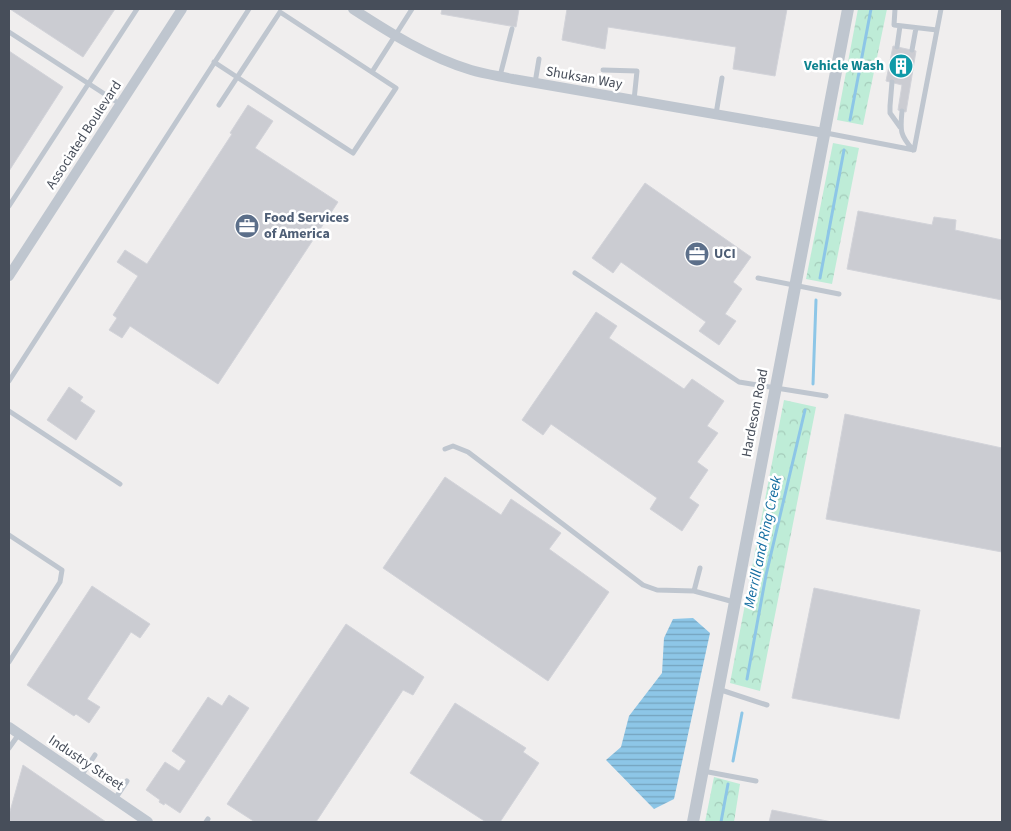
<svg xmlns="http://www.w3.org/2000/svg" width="1011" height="831" viewBox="0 0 1011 831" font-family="'Source Sans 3',sans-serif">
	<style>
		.forest { fill: url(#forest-crowns) }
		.water { fill: url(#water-rules) }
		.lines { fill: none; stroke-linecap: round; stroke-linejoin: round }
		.stream { stroke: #8dc6e7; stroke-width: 3 }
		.building { fill: #cbccd2; stroke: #d2d3d9 }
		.service { stroke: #bfc6cf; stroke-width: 5 }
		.minor { stroke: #bfc6cf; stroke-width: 10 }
		.tertiary { stroke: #bfc6cf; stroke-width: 12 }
		.labels { text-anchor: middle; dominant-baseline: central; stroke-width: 5; stroke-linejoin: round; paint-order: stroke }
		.culture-label { font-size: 14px; font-weight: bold; fill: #0d838f; stroke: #fff; text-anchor: end }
		.street-label { font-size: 14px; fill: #474e5a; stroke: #fff }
		.service-label { font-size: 14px; font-weight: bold; fill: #4e5e75; stroke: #fff; text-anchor: start }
		.water-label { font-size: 15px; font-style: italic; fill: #136da1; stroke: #fff }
	</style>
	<defs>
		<pattern id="forest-crowns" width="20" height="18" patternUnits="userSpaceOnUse" patternTransform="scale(1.25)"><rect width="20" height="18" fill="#beecd7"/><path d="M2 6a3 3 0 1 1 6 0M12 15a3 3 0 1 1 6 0" fill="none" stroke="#a5ccbb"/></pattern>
		<pattern id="water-rules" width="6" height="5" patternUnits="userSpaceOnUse" patternTransform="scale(1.25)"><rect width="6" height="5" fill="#8dc6e7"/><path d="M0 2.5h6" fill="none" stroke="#75a3be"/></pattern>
	</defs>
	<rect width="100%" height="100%" fill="#f0eeee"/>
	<!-- forest -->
	<path class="forest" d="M858,9H887L863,125L837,120Z
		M833,143L859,148L832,284L806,279Z
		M784,400L816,407L760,691L730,683Z
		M714,777L740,784L734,822H705Z"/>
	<!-- water -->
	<path class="water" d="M693,618L710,633L674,799L654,809L606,760L621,747L629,716L662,673L664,638L673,619Z"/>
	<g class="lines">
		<!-- stream -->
		<path class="stream" d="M850,120L871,9
			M820,278L844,150
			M813,384L816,300
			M747,679L766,575L805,410
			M733,761L742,713
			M721,822L728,784"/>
	</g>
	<!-- building -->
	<path class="building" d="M10,9H115L83,57Z
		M442,9H519L516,27L441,14Z
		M567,9H787L775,76L733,69L736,47L608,27L605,49L562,40Z
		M893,46L916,51L906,112L898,110L902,85L886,81Z
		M9,51L63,87L9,171Z
		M248,105L273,121L255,148L338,202L218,384L130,326L122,338L109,330L117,318L113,315L138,276L117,262L125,250L147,264L232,134L230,133Z
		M645,183L751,257L733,282L742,289L725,314L736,321L719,345L699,331L706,322L621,262L613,273L592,258Z
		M858,211L932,225L934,217L956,220L955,230L1002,240V300L847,269Z
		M596,312L617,326L609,338L684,389L692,379L724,401L707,426L718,433L697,462L708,470L689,498L699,505L682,531L650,509L657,498L551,424L543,435L522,420Z
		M69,387L83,397L80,401L95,411L76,440L47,420Z
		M845,414L1002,448V552L826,519Z
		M445,477L501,515L511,499L561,533L549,549L609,592L548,681L383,568Z
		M92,586L150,624L140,638L131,632L87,699L100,707L89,723L76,714L74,716L27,685Z
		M814,588L920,610L899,719L792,698Z
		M346,624L424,677L413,695L403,690L316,822H255L227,804Z
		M229,695L249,708L180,813L165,803L164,805L159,802L160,800L146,790L165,762L179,771L186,761L172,751L208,697L222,706Z
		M455,703L526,748L523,752L539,763L500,822H486L410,773Z
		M23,765L106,822H9V815Z
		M772,810L832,822H769Z"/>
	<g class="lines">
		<!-- service -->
		<path class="service" d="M895,9L894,25L937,30
			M9,32L120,104
			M897,47L900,26
			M912,50L916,28
			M214,62C260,92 306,123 353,153L396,88L280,12L219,105
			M603,70L637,71L634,100
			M372,72L412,9
			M500,76L512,29
			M892,82L890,106V113L900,127
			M535,83L539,59
			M902,111C900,131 900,135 913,150
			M716,114L722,78
			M826,133L914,150
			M914,150L941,9
			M9,206L137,9
			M575,273L739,382L826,396
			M758,278L839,294
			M9,381L249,9
			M9,411L120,484
			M445,449L453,446L468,452L643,585L657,590L694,591L734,602
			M9,535L62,570L60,582L9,662
			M694,591L700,568
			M718,689L767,705
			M9,748L19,734
			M703,771L756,781
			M81,776L95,755
			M115,799L127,781
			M206,822L208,819"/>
		<!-- minor -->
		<path class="minor" d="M353,9C390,33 428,57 471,70C484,74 499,76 513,79L824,133
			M9,276L182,9
			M9,727L148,822"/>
		<!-- tertiary -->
		<path class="tertiary" d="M693,822L848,9"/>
	</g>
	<!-- icons -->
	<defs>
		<symbol id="building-disc" viewBox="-11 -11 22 22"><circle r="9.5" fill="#0f9aa8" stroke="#fff"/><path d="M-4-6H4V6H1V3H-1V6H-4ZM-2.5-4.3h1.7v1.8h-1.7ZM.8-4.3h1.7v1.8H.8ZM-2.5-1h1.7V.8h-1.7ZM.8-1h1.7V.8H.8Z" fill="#fff"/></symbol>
		<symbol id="office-disc" viewBox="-11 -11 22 22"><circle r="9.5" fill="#5c6f8a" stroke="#fff"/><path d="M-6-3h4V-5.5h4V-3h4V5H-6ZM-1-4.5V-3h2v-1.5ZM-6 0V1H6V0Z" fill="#fff"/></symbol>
	</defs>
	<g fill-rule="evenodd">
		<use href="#building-disc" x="887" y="52" width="28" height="28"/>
		<use href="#office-disc" x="233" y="212" width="28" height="28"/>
		<use href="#office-disc" x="683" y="240" width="28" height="28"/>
	</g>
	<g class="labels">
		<!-- culture labels -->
		<g class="culture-label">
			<text x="884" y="66">Vehicle Wash</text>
		</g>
		<!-- street labels -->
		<g class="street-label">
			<text transform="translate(584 78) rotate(10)">Shuksan Way</text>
			<text transform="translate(84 135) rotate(-57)">Associated Boulevard</text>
			<text transform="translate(755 413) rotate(-79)">Hardeson Road</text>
			<text transform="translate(86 763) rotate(34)">Industry Street</text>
		</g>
		<!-- service labels -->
		<g class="service-label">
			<text x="264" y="218">Food Services<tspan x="264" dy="16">of America</tspan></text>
			<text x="714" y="254">UCI</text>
		</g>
		<!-- water labels -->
		<g class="water-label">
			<text transform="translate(763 542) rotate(-78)">Merrill and Ring Creek</text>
		</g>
	</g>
	<!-- border -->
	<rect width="1011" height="831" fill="none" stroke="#474e5a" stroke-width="20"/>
</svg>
